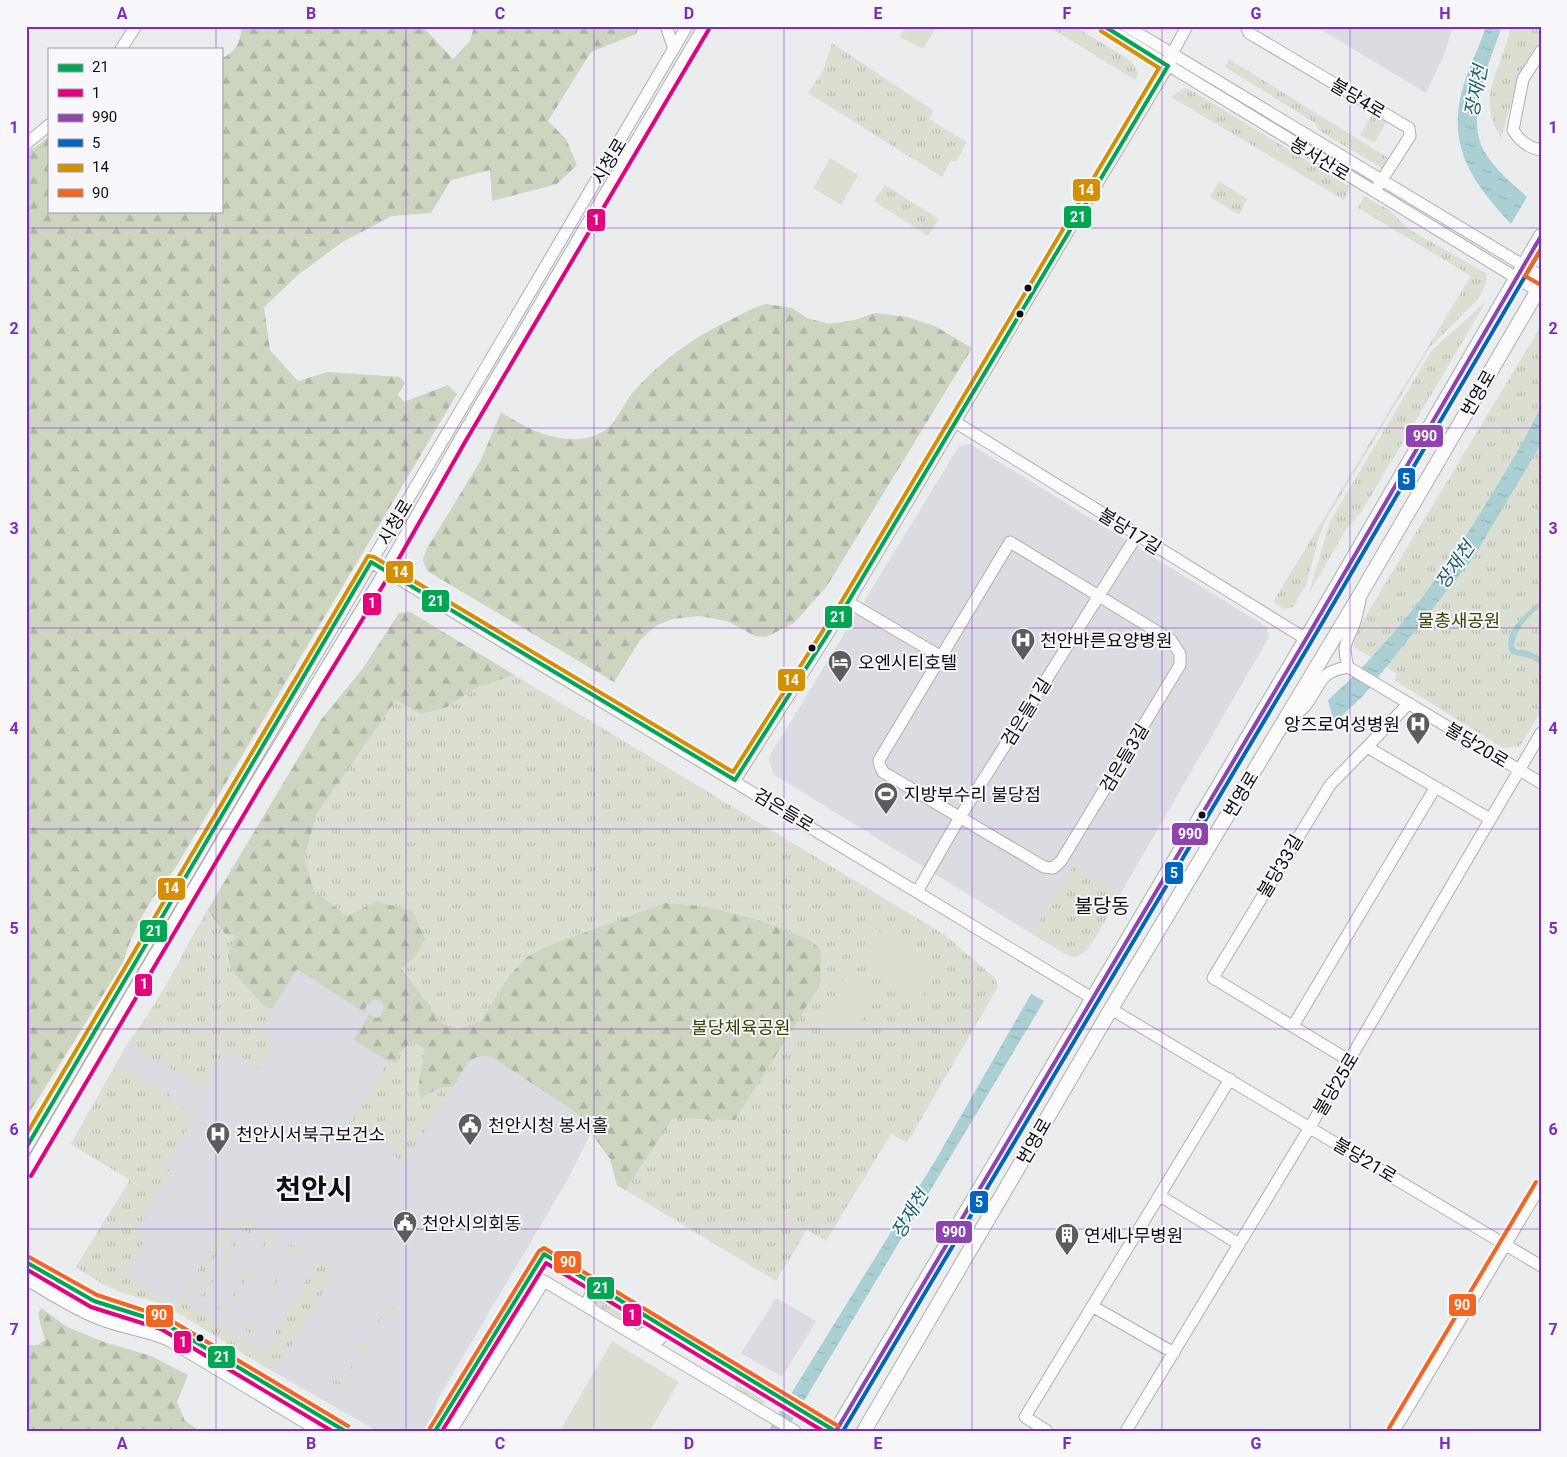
<svg xmlns="http://www.w3.org/2000/svg" width="1567" height="1457" viewBox="0 0 1567 1457" font-family="Roboto,'Noto Sans KR',sans-serif">
	<style>
		.built { fill: #dbdbe2 }
		.grass { fill: url(#grass-tufts) }
		.forest { fill: url(#forest-firs) }
		.garden { fill: #dadfd2 }
		.water { fill: url(#water-ripples) }
		.lines { fill: none; stroke-linecap: round; stroke-linejoin: round }
		.minor-casing { stroke: #adaeb0; stroke-width: 13 }
		.major-casing { stroke: #adaeb0; stroke-width: 16 }
		.minor { stroke: #fcfcfc; stroke-width: 11 }
		.major { stroke: #fcfcfc; stroke-width: 14 }
		.bus-1-casing { stroke: #f8f8fc; stroke-width: 8 }
		.bus-2-casing { stroke: #f8f8fc; stroke-width: 8 }
		.bus-3-casing { stroke: #f8f8fc; stroke-width: 8 }
		.bus-4-casing { stroke: #f8f8fc; stroke-width: 8 }
		.bus-5-casing { stroke: #f8f8fc; stroke-width: 8 }
		.bus-6-casing { stroke: #f8f8fc; stroke-width: 8 }
		.bus-1 { stroke: #00a651; stroke-width: 4 }
		.bus-2 { stroke: #e5007d; stroke-width: 4 }
		.bus-3 { stroke: #8e44ad; stroke-width: 4 }
		.bus-4 { stroke: #0065bd; stroke-width: 4 }
		.bus-5 { stroke: #d48f03; stroke-width: 4 }
		.bus-6 { stroke: #f26522; stroke-width: 4 }
		.grid { fill: none; stroke: #7b2cbf; stroke-width: 1; stroke-opacity: 0.55 }
		.bus-dot { fill: #0f0f11; stroke: #f8f8fc; stroke-width: 2 }
		.labels { text-anchor: middle; dominant-baseline: central; stroke-width: 4; stroke-linejoin: round; paint-order: stroke }
		.street-label { font-size: 18px; fill: #0f0f11; stroke: #f8f8fc }
		.park-label { font-size: 18px; fill: #344100; stroke: #f8f8fc }
		.poi-label { font-size: 18px; fill: #0f0f11; stroke: #f8f8fc; text-anchor: start }
		.water-label { font-size: 19px; font-style: italic; fill: #1d6369; stroke: #f8f8fc }
		.quarter-label { font-size: 20px; fill: #0f0f11; stroke: #f8f8fc }
		.town-label { font-size: 28px; font-weight: bold; fill: #0f0f11; stroke: #f8f8fc }
		.line-badge { stroke: #f8f8fc; stroke-width: 2 }
		.badge-label { font-size: 14px; text-anchor: middle; font-weight: bold; fill: #fff }
		.neatline { fill: none; stroke: #7b2cbf; stroke-width: 2 }
		.grid-label { font-size: 16px; text-anchor: middle; font-weight: bold; fill: #7b2cbf }
	</style>
	<defs>
		<pattern id="grass-tufts" width="24" height="20" patternUnits="userSpaceOnUse" patternTransform="scale(1.25)"><rect width="24" height="20" fill="#dadfd2"/><path d="M3 7l-1-3M5 7V3M7 7l1-3M15 17l-1-3M17 17v-4M19 17l1-3" fill="none" stroke="#babeb3"/></pattern>
		<pattern id="forest-firs" width="22" height="20" patternUnits="userSpaceOnUse" patternTransform="scale(1.25)"><rect width="22" height="20" fill="#cdd4c0"/><path d="M5 1l3.5 6h-7zM16 11l3.5 6h-7z" fill="#afb5a4"/></pattern>
		<pattern id="water-ripples" width="26" height="14" patternUnits="userSpaceOnUse" patternTransform="scale(1.25)"><rect width="26" height="14" fill="#abd0d3"/><path d="M2 4q2-2 4 0t4 0M15 11q2-2 4 0t4 0" fill="none" stroke="#92b1b4"/></pattern>
	</defs>
	<rect width="100%" height="100%" fill="#ebecee"/>
	<!-- built -->
	<path class="built" d="M1315,26H1453L1445,52L1426,93Z
		M970,444L1267,627L1269,637L1089,948L1077,957L1069,956L1032,934L773,774L769,757L959,446Z
		M223,883L577,1113L591,1133L569,1177L438,1399L433,1416L422,1431H377L267,1368L164,1304L123,1293L101,1283L76,1267L130,1180L71,1144L127,1044L146,1020L176,970L186,947Z
		M776,1298L816,1321L782,1377L741,1353Z"/>
	<!-- grass -->
	<path class="grass" d="M1048,26H1074L1128,59L1134,65L1138,75L1135,80Z
		M1511,26H1541V41L1519,76L1501,138C1474,96 1503,67 1511,26Z
		M832,43L934,111L929,119L967,142L956,162L951,160L942,177L808,93L823,71Z
		M1229,59L1390,159L1383,169L1320,131L1315,123L1225,67Z
		M1184,88L1189,89L1350,187L1344,200L1171,97Z
		M1374,112L1387,121L1374,143L1360,135Z
		M1219,181L1247,199L1239,215L1210,197Z
		M885,185L939,219L928,236L874,201Z
		M1364,196L1389,210L1407,228L1487,274L1486,283L1478,299L1430,347L1326,520L1319,537L1306,585L1293,607L1284,609L1273,602L1471,276L1358,208Z
		M1486,302L1362,511L1347,528L1309,593L1330,521L1432,350Z
		M1541,326V711L1520,746L1503,748L1394,680L1397,674L1353,646L1356,632Z
		M410,612L945,935L995,978L998,987L907,1143L891,1134L826,1241L807,1230L776,1281L617,1185L610,1159L577,1113L223,883L321,720L364,667L399,613Z
		M1074,865L1121,893L1089,948L1077,957L1069,956L1032,934Z
		M208,910L225,934L235,935L228,955L232,969L266,1008H273L268,1018L269,1055L260,1068L256,1069L238,1053C217,1054 209,1071 208,1090L127,1044C160,1002 181,955 208,910Z
		M411,1041L425,1049L420,1074L421,1098L441,1087H453L405,1163L392,1155L396,1149L360,1126L355,1133L347,1128L388,1061L397,1063L398,1056Z
		M118,1064L171,1095L170,1100L195,1116L165,1167L172,1172L136,1232L145,1239L125,1276L177,1306L224,1225L238,1221L256,1223L257,1227L250,1233L244,1230L228,1258L234,1263L233,1266L225,1264L205,1294L210,1300V1304L201,1301V1295L242,1229L235,1224L186,1304L264,1351L314,1267L309,1262L311,1258L315,1257L330,1267L333,1276L281,1362L267,1368L164,1304L123,1293L101,1283L76,1267L130,1180L71,1144Z
		M265,1230L278,1236L279,1241L276,1243L269,1240L250,1272L256,1278L253,1280L247,1277L228,1310L233,1314L230,1317L219,1311L218,1307L225,1309L245,1276L240,1273L241,1269L248,1271L267,1239L262,1234Z
		M289,1244L299,1248L303,1254L300,1257L294,1254L274,1287L281,1291L280,1295L271,1292L252,1324L257,1328V1333L252,1334L241,1328V1323L244,1321L250,1323L269,1291L263,1287L265,1283L272,1286L292,1253L287,1250Z
		M597,1296L621,1310L634,1313L663,1331L655,1337L593,1303L592,1298Z
		M381,1302L394,1308L396,1314L393,1316L385,1312L366,1344L372,1348V1352L369,1354L362,1350L342,1384L349,1389L348,1392C342,1392 334,1387 332,1382L335,1380L341,1383L361,1350L355,1346L359,1340L365,1343L384,1311L378,1306Z
		M736,1379H739L768,1397L766,1402L761,1404L735,1388Z"/>
	<!-- forest -->
	<path class="forest" d="M241,26H422L453,59L470,41L474,26H640L636,34L591,52L548,121L566,139L577,165L557,184L492,201L490,170L451,180L431,213L392,216L344,241L298,275L264,307L270,350L298,381L328,372L400,377L405,383L398,395L404,402L448,385L457,394L174,870C151,898 133,927 123,963L26,1118V151L35,148L49,136V211H221V59C235,52 242,42 241,26Z
		M766,304L792,308L807,318L829,324L855,320L875,313L907,317L935,326L972,348L827,586L794,623L766,637L755,636L727,621L699,616L673,619L657,625L640,640L614,682L427,571L423,560L426,550L481,460L501,412C529,431 571,451 604,431C617,423 624,402 634,391C661,361 691,339 728,321C741,315 752,308 766,304Z
		M410,612L514,675L477,687L447,707L421,714L396,700L317,813L304,858L314,891L347,916L376,902L412,910L425,939L414,958L401,968L442,1023L459,1029L481,1021L510,975L527,957L548,946L665,903L708,907L761,921L808,939L821,949L820,985L735,1120L673,1118L625,1190L617,1185L610,1159L577,1113L490,1056C467,1054 464,1071 453,1087H441L421,1098L418,1089L425,1049L411,1041L398,1055L397,1063L388,1061L354,1040L369,1015L377,1018L381,1016L384,1007L381,1001L374,999L366,1007L365,1013L297,969L273,1008H266L231,969L228,955L235,935L225,934L208,910L321,720L364,667L399,613Z
		M41,1308L67,1327L104,1342L151,1356L188,1375L177,1402L185,1421L200,1431H26V1345H38L45,1340L38,1314Z"/>
	<!-- garden -->
	<path class="garden" d="M906,26H937L923,49L900,37Z
		M830,158L858,175L841,205L813,188Z
		M874,928L932,963L936,975L921,999L856,960Z
		M849,970L880,988L848,1044L817,1027Z
		M612,1341L679,1382L650,1431H560Z"/>
	<!-- water -->
	<path class="water" d="M1486,26H1502C1491,58 1469,108 1480,142C1488,164 1511,182 1527,197L1511,224C1471,181 1445,144 1464,84C1470,64 1480,46 1486,26Z
		M1541,406V444L1473,558L1364,695L1334,723L1328,700C1389,646 1437,581 1481,512C1502,477 1524,443 1541,406Z
		M1541,601V606C1528,617 1516,628 1514,646L1517,650H1526L1541,657V665L1532,659L1511,654C1499,633 1528,612 1541,601Z
		M1031,994L1044,1001L786,1431H768L935,1161Z"/>
	<g class="lines">
		<defs>
			<path id="minor" d="M666,26L674,49
				M1104,26L1541,293
				M1126,26L1541,276
				M1246,26L1249,33L1409,128L1410,136L1378,186
				M121,49L136,26
				M1541,51L1523,79L1513,130C1519,140 1529,148 1541,150
				M26,144L49,125
				M955,422L1306,639
				M1010,542L1171,640L1180,654V665L1061,861L1053,868L1044,867L883,772L880,766L879,760Z
				M371,562L1092,998
				M848,602L940,656
				M1348,667C1342,643 1346,645 1354,624C1357,617 1358,608 1360,600
				M1286,720C1292,716 1300,712 1305,706C1322,685 1317,672 1348,667L1541,783
				M1367,747L1409,703
				M735,780L848,602L1057,250L1168,66L1172,54L1187,26
				M917,892L960,817L1137,535
				M1111,1009L1541,1266
				M1293,1026L1435,788
				M1350,1061L1213,978L1330,785L1367,747L1490,819
				M26,1148L687,26
				M26,1173L254,786L385,571L460,439L704,26
				M1160,1196L1239,1244
				M26,1262L94,1301L164,1323L345,1431
				M26,1279C49,1293 72,1308 97,1318C120,1328 145,1330 168,1340L319,1431
				M1092,1306L1174,1353
				M592,1310L588,1301L591,1293L598,1292L607,1298
				M644,1333L660,1339L666,1332L663,1326
				M435,1431L544,1254L835,1431
				M451,1431L544,1281L795,1431
				M1047,1431L1025,1417L1230,1079
				M1126,1431L1310,1127L1541,733
				M1394,1431L1541,1185"/>
			<path id="major" d="M836,1431L1306,639L1541,236
				M864,1431L1111,1009L1361,593L1541,285"/>
		</defs>
		<!-- minor casing -->
		<use href="#minor" class="minor-casing"/>
		<!-- major casing -->
		<use href="#major" class="major-casing"/>
		<!-- minor -->
		<use href="#minor" class="minor"/>
		<!-- major -->
		<use href="#major" class="major"/>
		<defs>
			<path id="bus-1" d="M26,1148L371,562L735,780L848,602L1168,66L1104,26
				M26,1262L94,1301L164,1323L345,1431
				M435,1431L544,1254L835,1431"/>
			<path id="bus-2" d="M31,1176L259,789L390,574L465,442L709,29
				M26,1269L91,1307L161,1329L332,1431
				M442,1431L546,1263L823,1431"/>
			<path id="bus-3" d="M836,1431L1306,639L1541,236"/>
			<path id="bus-4" d="M843,1431L1311,642L1541,249"/>
			<path id="bus-5" d="M26,1135L368,556L374,557L733,772L843,599L1159,68L1101,31"/>
			<path id="bus-6" d="M1541,249L1525,276L1541,285
				M29,1257L97,1295L167,1318L348,1426
				M430,1428L539,1251L544,1248L838,1426
				M1389,1428L1536,1182"/>
		</defs>
		<!-- bus-1 casing -->
		<use href="#bus-1" class="bus-1-casing"/>
		<!-- bus-2 casing -->
		<use href="#bus-2" class="bus-2-casing"/>
		<!-- bus-3 casing -->
		<use href="#bus-3" class="bus-3-casing"/>
		<!-- bus-4 casing -->
		<use href="#bus-4" class="bus-4-casing"/>
		<!-- bus-5 casing -->
		<use href="#bus-5" class="bus-5-casing"/>
		<!-- bus-6 casing -->
		<use href="#bus-6" class="bus-6-casing"/>
		<!-- bus-1 -->
		<use href="#bus-1" class="bus-1"/>
		<!-- bus-2 -->
		<use href="#bus-2" class="bus-2"/>
		<!-- bus-3 -->
		<use href="#bus-3" class="bus-3"/>
		<!-- bus-4 -->
		<use href="#bus-4" class="bus-4"/>
		<!-- bus-5 -->
		<use href="#bus-5" class="bus-5"/>
		<!-- bus-6 -->
		<use href="#bus-6" class="bus-6"/>
	</g>
	<!-- grid -->
	<path class="grid" d="M216,26V49M406,26V1431M594,26V1431M784,26V1431M972,26V1431M1162,26V1431M1350,26V1431M216,211V1431M26,228H1541M26,428H1541M26,628H1541M26,829H1541M26,1029H1541M26,1229H1541"/>
	<!-- icons -->
	<defs>
		<symbol id="hospital-pin" viewBox="-11 -11 22 30"><path d="M0 17L-7.5 6A9.5 9.5 0 1 1 7.5 6Z" fill="#5c5c5e" stroke="#f8f8fc"/><path d="M-5-5h3v3.5h4V-5h3V5h-3V1.5h-4V5h-3Z" fill="#fff"/></symbol>
		<symbol id="hotel-pin" viewBox="-11 -11 22 30"><path d="M0 17L-7.5 6A9.5 9.5 0 1 1 7.5 6Z" fill="#5c5c5e" stroke="#f8f8fc"/><path d="M-6-4.5h1.5V1H6V5H4.5V3h-9V5H-6ZM-4 0a1.8 1.8 0 1 1 3.6 0ZM.5 0V-2.5h3Q6-2.5 6 0Z" fill="#fff"/></symbol>
		<symbol id="stadium-pin" viewBox="-11 -11 22 30"><path d="M0 17L-7.5 6A9.5 9.5 0 1 1 7.5 6Z" fill="#5c5c5e" stroke="#f8f8fc"/><path d="M0-5a6.5 5 0 1 0 0 10a6.5 5 0 1 0 0-10ZM-3.5-1.8h7v3.6h-7Z" fill="#fff"/></symbol>
		<symbol id="civic-pin" viewBox="-11 -11 22 30"><path d="M0 17L-7.5 6A9.5 9.5 0 1 1 7.5 6Z" fill="#5c5c5e" stroke="#f8f8fc"/><path d="M-.6-6.5H3V-4.5H.6V-3L4-1V1h2V6H-6V1h2V-1L-.6-3ZM-1.2 2.5V6h2.4V2.5Z" fill="#fff"/></symbol>
		<symbol id="building-pin" viewBox="-11 -11 22 30"><path d="M0 17L-7.5 6A9.5 9.5 0 1 1 7.5 6Z" fill="#5c5c5e" stroke="#f8f8fc"/><path d="M-4-6H4V6H1V3H-1V6H-4ZM-2.5-4.3h1.7v1.8h-1.7ZM.8-4.3h1.7v1.8H.8ZM-2.5-1h1.7V.8h-1.7ZM.8-1h1.7V.8H.8Z" fill="#fff"/></symbol>
	</defs>
	<g fill-rule="evenodd">
		<use href="#hospital-pin" x="1009" y="626" width="28" height="38"/>
		<use href="#hotel-pin" x="826" y="648" width="28" height="38"/>
		<use href="#hospital-pin" x="1404" y="710" width="28" height="38"/>
		<use href="#stadium-pin" x="872" y="780" width="28" height="38"/>
		<use href="#civic-pin" x="456" y="1111" width="28" height="38"/>
		<use href="#hospital-pin" x="204" y="1120" width="28" height="38"/>
		<use href="#civic-pin" x="391" y="1209" width="28" height="38"/>
		<use href="#building-pin" x="1053" y="1221" width="28" height="38"/>
	</g>
	<!-- markers -->
	<g class="bus-dot">
		<circle cx="1028" cy="288" r="4.5"/>
		<circle cx="1020" cy="314" r="4.5"/>
		<circle cx="812" cy="648" r="4.5"/>
		<circle cx="1202" cy="815" r="4.5"/>
		<circle cx="200" cy="1338" r="4.5"/>
	</g>
	<g class="labels">
		<!-- street labels -->
		<g class="street-label">
			<text transform="translate(1358 98) rotate(31)">불당4로</text>
			<text transform="translate(1320 159) rotate(31)">봉서산로</text>
			<text transform="translate(609 161) rotate(-59)">시청로</text>
			<text transform="translate(1478 393) rotate(-60)">번영로</text>
			<text transform="translate(395 522) rotate(-59)">시청로</text>
			<text transform="translate(1130 531) rotate(32)">불당17길</text>
			<text transform="translate(1026 712) rotate(-58)">검은들1길</text>
			<text transform="translate(1477 745) rotate(31)">불당20로</text>
			<text transform="translate(1124 758) rotate(-59)">검은들3길</text>
			<text transform="translate(1241 794) rotate(-59)">번영로</text>
			<text transform="translate(784 810) rotate(31)">검은들로</text>
			<text transform="translate(1280 866) rotate(-59)">불당33길</text>
			<text transform="translate(1336 1084) rotate(-59)">불당25로</text>
			<text transform="translate(1034 1141) rotate(-60)">번영로</text>
			<text transform="translate(1365 1160) rotate(31)">불당21로</text>
		</g>
		<!-- park labels -->
		<g class="park-label">
			<text x="1459" y="620">물총새공원</text>
			<text x="741" y="1027">불당체육공원</text>
		</g>
		<!-- poi labels -->
		<g class="poi-label">
			<text x="1040" y="640">천안바른요양병원</text>
			<text x="858" y="662">오엔시티호텔</text>
			<text x="1400" y="724" text-anchor="end">앙즈로여성병원</text>
			<text x="904" y="794">지방부수리 불당점</text>
			<text x="488" y="1125">천안시청 봉서홀</text>
			<text x="236" y="1134">천안시서북구보건소</text>
			<text x="422" y="1223">천안시의회동</text>
			<text x="1084" y="1235">연세나무병원</text>
		</g>
		<!-- water labels -->
		<g class="water-label">
			<text transform="translate(1476 91) rotate(-79)">장재천</text>
			<text transform="translate(1455 565) rotate(-55)">장재천</text>
			<text transform="translate(910 1214) rotate(-59)">장재천</text>
		</g>
		<!-- quarter labels -->
		<g class="quarter-label">
			<text x="1102" y="906">불당동</text>
		</g>
		<!-- town labels -->
		<g class="town-label">
			<text x="314" y="1189">천안시</text>
		</g>
	</g>
	<g class="line-badge">
		<rect x="1072" y="178" width="29" height="24" rx="5" fill="#d48f03"/>
		<rect x="1063" y="205" width="29" height="24" rx="5" fill="#00a651"/>
		<rect x="586" y="208" width="20" height="24" rx="5" fill="#e5007d"/>
		<rect x="1405" y="424" width="39" height="24" rx="5" fill="#8e44ad"/>
		<rect x="1397" y="467" width="19" height="24" rx="5" fill="#0065bd"/>
		<rect x="385" y="560" width="29" height="24" rx="5" fill="#d48f03"/>
		<rect x="421" y="589" width="29" height="24" rx="5" fill="#00a651"/>
		<rect x="362" y="592" width="20" height="24" rx="5" fill="#e5007d"/>
		<rect x="824" y="605" width="29" height="24" rx="5" fill="#00a651"/>
		<rect x="777" y="668" width="29" height="24" rx="5" fill="#d48f03"/>
		<rect x="1171" y="822" width="38" height="24" rx="5" fill="#8e44ad"/>
		<rect x="1164" y="861" width="20" height="24" rx="5" fill="#0065bd"/>
		<rect x="157" y="877" width="29" height="24" rx="5" fill="#d48f03"/>
		<rect x="139" y="919" width="29" height="24" rx="5" fill="#00a651"/>
		<rect x="134" y="973" width="19" height="24" rx="5" fill="#e5007d"/>
		<rect x="969" y="1190" width="20" height="24" rx="5" fill="#0065bd"/>
		<rect x="935" y="1220" width="38" height="24" rx="5" fill="#8e44ad"/>
		<rect x="553" y="1250" width="29" height="24" rx="5" fill="#f26522"/>
		<rect x="586" y="1276" width="29" height="24" rx="5" fill="#00a651"/>
		<rect x="1448" y="1293" width="29" height="24" rx="5" fill="#f26522"/>
		<rect x="622" y="1303" width="20" height="24" rx="5" fill="#e5007d"/>
		<rect x="145" y="1304" width="29" height="24" rx="5" fill="#f26522"/>
		<rect x="173" y="1330" width="19" height="24" rx="5" fill="#e5007d"/>
		<rect x="207" y="1345" width="29" height="24" rx="5" fill="#00a651"/>
	</g>
	<g class="badge-label">
		<text x="1086" y="195">14</text>
		<text x="1078" y="222">21</text>
		<text x="596" y="225">1</text>
		<text x="1425" y="441">990</text>
		<text x="1406" y="484">5</text>
		<text x="400" y="577">14</text>
		<text x="436" y="606">21</text>
		<text x="372" y="608">1</text>
		<text x="838" y="622">21</text>
		<text x="791" y="685">14</text>
		<text x="1190" y="839">990</text>
		<text x="1174" y="878">5</text>
		<text x="171" y="893">14</text>
		<text x="154" y="936">21</text>
		<text x="144" y="989">1</text>
		<text x="979" y="1207">5</text>
		<text x="954" y="1237">990</text>
		<text x="568" y="1267">90</text>
		<text x="601" y="1293">21</text>
		<text x="1462" y="1310">90</text>
		<text x="632" y="1320">1</text>
		<text x="159" y="1320">90</text>
		<text x="183" y="1347">1</text>
		<text x="222" y="1362">21</text>
	</g>
	<!-- border -->
	<rect width="1567" height="1457" fill="none" stroke="#f8f8fc" stroke-width="55"/>
	<!-- legend -->
	<rect x="48" y="48" width="175" height="165" fill="#f8f8fc" stroke="#9b9b9e"/>
	<rect x="58" y="64" width="25" height="8" fill="#00a651" stroke="#9b9b9e"/>
	<text x="92" y="72" font-size="15" fill="#0f0f11">21</text>
	<rect x="58" y="89" width="25" height="8" fill="#e5007d" stroke="#9b9b9e"/>
	<text x="92" y="98" font-size="15" fill="#0f0f11">1</text>
	<rect x="58" y="114" width="25" height="8" fill="#8e44ad" stroke="#9b9b9e"/>
	<text x="92" y="122" font-size="15" fill="#0f0f11">990</text>
	<rect x="58" y="139" width="25" height="8" fill="#0065bd" stroke="#9b9b9e"/>
	<text x="92" y="148" font-size="15" fill="#0f0f11">5</text>
	<rect x="58" y="164" width="25" height="8" fill="#d48f03" stroke="#9b9b9e"/>
	<text x="92" y="172" font-size="15" fill="#0f0f11">14</text>
	<rect x="58" y="189" width="25" height="8" fill="#f26522" stroke="#9b9b9e"/>
	<text x="92" y="198" font-size="15" fill="#0f0f11">90</text>
	<rect x="28" y="28" width="1512" height="1402" class="neatline"/>
	<g class="grid-label">
		<text x="122" y="19">A</text>
		<text x="311" y="19">B</text>
		<text x="500" y="19">C</text>
		<text x="689" y="19">D</text>
		<text x="878" y="19">E</text>
		<text x="1067" y="19">F</text>
		<text x="1256" y="19">G</text>
		<text x="1445" y="19">H</text>
		<text x="14" y="133">1</text>
		<text x="1553" y="133">1</text>
		<text x="14" y="334">2</text>
		<text x="1553" y="334">2</text>
		<text x="14" y="534">3</text>
		<text x="1553" y="534">3</text>
		<text x="14" y="734">4</text>
		<text x="1553" y="734">4</text>
		<text x="14" y="934">5</text>
		<text x="1553" y="934">5</text>
		<text x="14" y="1135">6</text>
		<text x="1553" y="1135">6</text>
		<text x="14" y="1335">7</text>
		<text x="1553" y="1335">7</text>
		<text x="122" y="1449">A</text>
		<text x="311" y="1449">B</text>
		<text x="500" y="1449">C</text>
		<text x="689" y="1449">D</text>
		<text x="878" y="1449">E</text>
		<text x="1067" y="1449">F</text>
		<text x="1256" y="1449">G</text>
		<text x="1445" y="1449">H</text>
	</g>
</svg>
